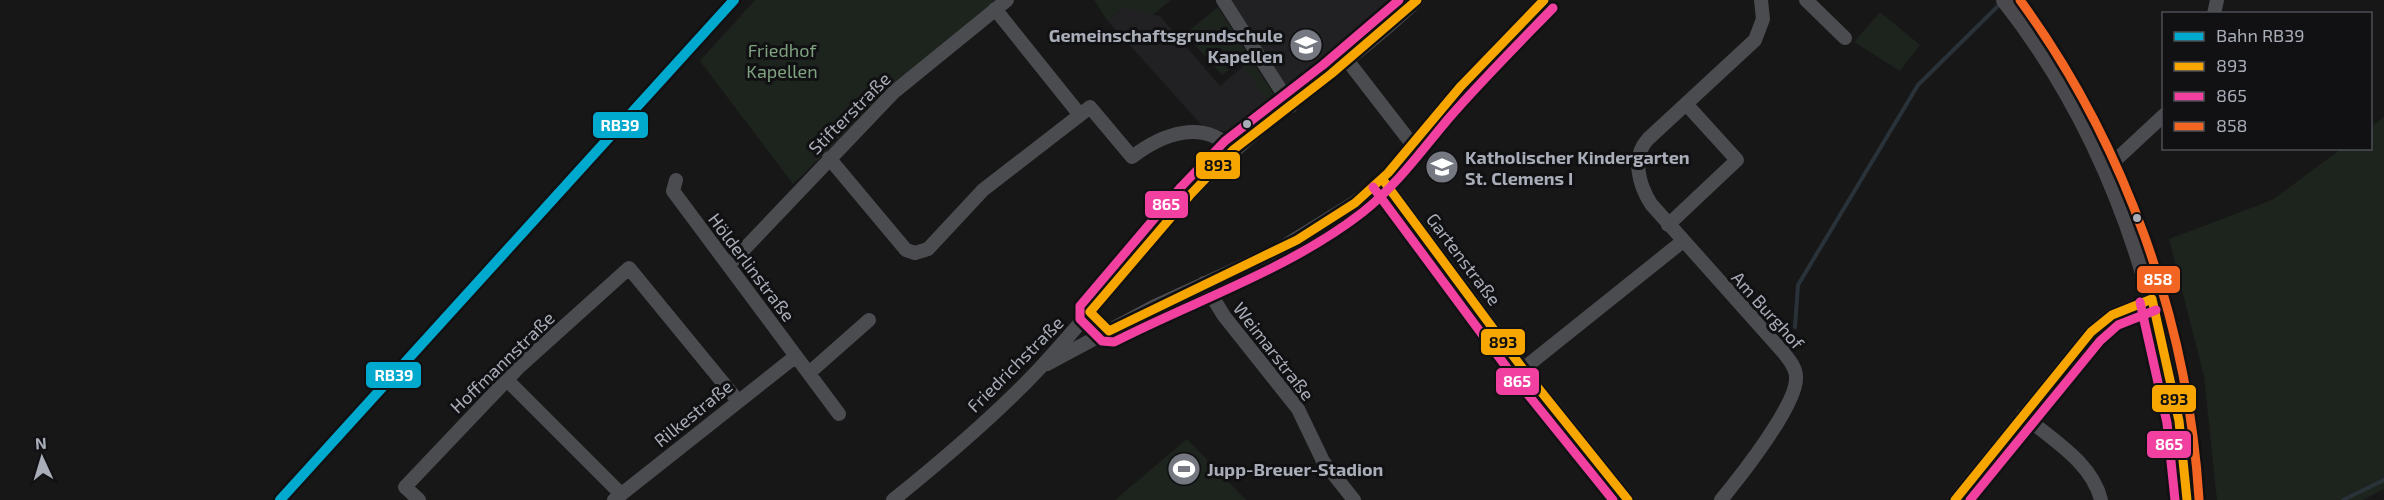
<svg xmlns="http://www.w3.org/2000/svg" width="2384" height="500" viewBox="0 0 2384 500" font-family="'Exo 2',sans-serif">
	<style>
		.built { fill: #212123 }
		.green { fill: #1d241e }
		.lines { fill: none; stroke-linecap: round; stroke-linejoin: round }
		.stream { stroke: #2a3239; stroke-width: 4 }
		.minor { stroke: #4b4c50; stroke-width: 14 }
		.secondary { stroke: #4a4a4e; stroke-width: 18 }
		.bus-1-casing { stroke: #111113; stroke-width: 14 }
		.bus-2-casing { stroke: #111113; stroke-width: 14 }
		.bus-3-casing { stroke: #111113; stroke-width: 14 }
		.bus-1 { stroke: #f7a600; stroke-width: 9 }
		.bus-2 { stroke: #f240a1; stroke-width: 9 }
		.bus-3 { stroke: #f26522; stroke-width: 9 }
		.rail-1-casing { stroke: #111113; stroke-width: 15 }
		.rail-1 { stroke: #00a9ce; stroke-width: 10 }
		.bus-dot { fill: #a8adb8; stroke: #111113; stroke-width: 2 }
		.labels { text-anchor: middle; dominant-baseline: central; stroke-width: 6; stroke-linejoin: round; paint-order: stroke }
		.poi-label { font-size: 18px; font-weight: bold; fill: #a8adb8; stroke: #111113; text-anchor: start }
		.park-label { font-size: 18px; fill: #7fa381; stroke: #111113 }
		.street-label { font-size: 18px; fill: #a8adb8; stroke: #111113 }
		.line-badge { stroke: #111113; stroke-width: 2 }
		.badge-label { font-size: 16px; text-anchor: middle; font-weight: bold; fill: #fff }
		.pale-badge-label { font-size: 16px; text-anchor: middle; font-weight: bold; fill: #111 }
	</style>
	<rect width="100%" height="100%" fill="#171717"/>
	<!-- built -->
	<path class="built" d="M1230,0H1398L1401,2L1394,8L1397,11L1289,95Z
		M1124,7L1160,16L1220,86L1251,60L1277,101L1238,132L1206,130L1107,20Z"/>
	<!-- green -->
	<path class="green" d="M755,0H999L916,66L793,184L700,61Z
		M1094,0H1171L1153,15L1124,7L1107,20Z
		M1218,7L1274,95L1269,100L1239,63L1222,75L1185,34Z
		M1880,12L1920,45L1900,71L1854,42Z
		M2384,117V489L2363,500H2217L2204,376L2169,239L2272,200L2341,149L2370,148L2371,127Z
		M1187,439L1246,500H1115Z"/>
	<g class="lines">
		<!-- stream -->
		<path class="stream" d="M1795,327L1798,285L1918,85L1998,6
			M2343,500L2384,480"/>
		<!-- minor -->
		<path class="minor" d="M1223,0L1291,106
			M1806,0L1845,38
			M2214,14L2217,0
			M1347,60L1412,144
			M1080,115L1090,107L1132,157C1162,134 1203,118 1233,150
			M829,158L906,250L915,253L928,249L983,190L1080,115L995,9
			M2106,169L2164,115
			M676,180L673,191L839,414
			M1383,180L1523,369L1628,500
			M1668,225L1737,160L1687,105
			M729,265L894,92L1007,0
			M1204,283L1224,316L1298,409L1323,461L1354,500
			M1047,364L1157,305L1278,250L1354,203L1383,180L1447,103L1544,0
			M1523,369L1683,241
			M809,373L869,320
			M506,379L621,494
			M2023,415C2051,439 2092,462 2101,500
			M419,500L405,487L519,367L629,268L738,401
			M614,500L796,356
			M893,500C944,459 996,415 1041,367C1100,304 1151,233 1212,172C1275,109 1353,62 1417,0
			M1721,500C1739,478 1798,404 1796,377C1796,367 1789,360 1784,353L1651,204C1639,185 1631,157 1648,139L1755,40L1763,19L1761,0
			M1955,500L2091,332L2112,315L2152,299"/>
		<!-- secondary -->
		<path class="secondary" d="M2005,0C2091,109 2142,238 2169,373C2178,415 2185,457 2187,500"/>
		<defs>
			<path id="bus-1" d="M1417,0L1331,74L1233,150L1190,195L1090,312L1109,331L1297,240L1355,203L1388,173L1461,86L1544,0
				M1383,180L1523,369L1628,500
				M2152,299L2179,421L2187,500
				M1955,500L2091,332L2112,315L2152,299"/>
			<path id="bus-2" d="M1399,0L1323,65L1225,141L1181,187L1080,306V319L1102,341L1114,342C1196,300 1290,269 1363,212C1397,185 1422,150 1449,118C1482,80 1518,44 1553,8
				M1373,187L1513,376L1613,500
				M2140,302L2167,423L2175,500
				M1970,500L2100,341L2118,325L2156,310"/>
			<path id="bus-3" d="M2020,0C2125,144 2188,321 2199,499"/>
		</defs>
		<!-- bus-1 casing -->
		<use href="#bus-1" class="bus-1-casing"/>
		<!-- bus-2 casing -->
		<use href="#bus-2" class="bus-2-casing"/>
		<!-- bus-3 casing -->
		<use href="#bus-3" class="bus-3-casing"/>
		<!-- bus-1 -->
		<use href="#bus-1" class="bus-1"/>
		<!-- bus-2 -->
		<use href="#bus-2" class="bus-2"/>
		<!-- bus-3 -->
		<use href="#bus-3" class="bus-3"/>
		<defs>
			<path id="rail-1" d="M280,500L734,0"/>
		</defs>
		<!-- rail-1 casing -->
		<use href="#rail-1" class="rail-1-casing"/>
		<!-- rail-1 -->
		<use href="#rail-1" class="rail-1"/>
	</g>
	<!-- icons -->
	<defs>
		<symbol id="school-disc" viewBox="-11 -11 22 22"><circle r="9.5" fill="#757880" stroke="#111113"/><path d="M0-5L7-2L0 1L-7-2ZM-4 1L0 2.5L4 1V4Q0 6-4 4Z" fill="#fff"/></symbol>
		<symbol id="stadium-disc" viewBox="-11 -11 22 22"><circle r="9.5" fill="#757880" stroke="#111113"/><path d="M0-5a6.5 5 0 1 0 0 10a6.5 5 0 1 0 0-10ZM-3.5-1.8h7v3.6h-7Z" fill="#fff"/></symbol>
	</defs>
	<g fill-rule="evenodd">
		<use href="#school-disc" x="1287" y="26" width="38" height="38"/>
		<use href="#school-disc" x="1423" y="148" width="38" height="38"/>
		<use href="#stadium-disc" x="1165" y="450" width="38" height="38"/>
	</g>
	<!-- markers -->
	<g class="bus-dot">
		<circle cx="1247" cy="124" r="5"/>
		<circle cx="2137" cy="218" r="5"/>
	</g>
	<g class="labels">
		<!-- poi labels -->
		<g class="poi-label">
			<text x="1283" y="35" text-anchor="end">Gemeinschaftsgrundschule<tspan x="1283" dy="21">Kapellen</tspan></text>
			<text x="1465" y="157">Katholischer Kindergarten<tspan x="1465" dy="21">St. Clemens I</tspan></text>
			<text x="1207" y="469">Jupp-Breuer-Stadion</text>
		</g>
		<!-- park labels -->
		<g class="park-label">
			<text x="782" y="50">Friedhof<tspan x="782" dy="21">Kapellen</tspan></text>
		</g>
		<!-- street labels -->
		<g class="street-label">
			<text transform="translate(849 113) rotate(-45)">Stifterstraße</text>
			<text transform="translate(1464 259) rotate(53)">Gartenstraße</text>
			<text transform="translate(752 267) rotate(53)">Hölderlinstraße</text>
			<text transform="translate(1768 310) rotate(48)">Am Burghof</text>
			<text transform="translate(1274 351) rotate(52)">Weimarstraße</text>
			<text transform="translate(502 362) rotate(-44)">Hoffmannstraße</text>
			<text transform="translate(1015 364) rotate(-45)">Friedrichstraße</text>
			<text transform="translate(693 413) rotate(-39)">Rilkestraße</text>
		</g>
	</g>
	<g class="line-badge">
		<rect x="592" y="111" width="57" height="28" rx="6" fill="#00a9ce"/>
		<rect x="1195" y="151" width="46" height="29" rx="6" fill="#f7a600"/>
		<rect x="1144" y="190" width="45" height="29" rx="6" fill="#f240a1"/>
		<rect x="2136" y="265" width="45" height="29" rx="6" fill="#f26522"/>
		<rect x="1480" y="328" width="46" height="28" rx="6" fill="#f7a600"/>
		<rect x="365" y="361" width="57" height="28" rx="6" fill="#00a9ce"/>
		<rect x="1495" y="367" width="45" height="29" rx="6" fill="#f240a1"/>
		<rect x="2151" y="384" width="46" height="29" rx="6" fill="#f7a600"/>
		<rect x="2146" y="430" width="46" height="29" rx="6" fill="#f240a1"/>
	</g>
	<g class="badge-label">
		<text x="620" y="131">RB39</text>
		<text x="1166" y="210">865</text>
		<text x="2158" y="285">858</text>
		<text x="394" y="381">RB39</text>
		<text x="1517" y="387">865</text>
		<text x="2169" y="450">865</text>
	</g>
	<g class="pale-badge-label">
		<text x="1218" y="171">893</text>
		<text x="1503" y="348">893</text>
		<text x="2174" y="405">893</text>
	</g>
	<!-- legend -->
	<rect x="2162" y="12" width="210" height="138" fill="#111113" stroke="#4d4f55" stroke-width="1.5"/>
	<rect x="2174" y="32" width="30" height="9" fill="#00a9ce" stroke="#4d4f55" stroke-width="1.5"/>
	<text x="2216" y="42" font-size="18" fill="#a8adb8">Bahn RB39</text>
	<rect x="2174" y="62" width="30" height="9" fill="#f7a600" stroke="#4d4f55" stroke-width="1.5"/>
	<text x="2216" y="72" font-size="18" fill="#a8adb8">893</text>
	<rect x="2174" y="92" width="30" height="9" fill="#f240a1" stroke="#4d4f55" stroke-width="1.5"/>
	<text x="2216" y="102" font-size="18" fill="#a8adb8">865</text>
	<rect x="2174" y="122" width="30" height="9" fill="#f26522" stroke="#4d4f55" stroke-width="1.5"/>
	<text x="2216" y="132" font-size="18" fill="#a8adb8">858</text>
	<!-- north arrow -->
	<g transform="translate(42 458) rotate(356)" stroke="#111113" stroke-width="4.5" paint-order="stroke">
	<path d="M0-4.5L10 22L0 15L-10 22Z" fill="#a8adb8"/>
	<text y="-9" font-size="16" font-weight="bold" text-anchor="middle" fill="#a8adb8">N</text>
	</g>
</svg>
